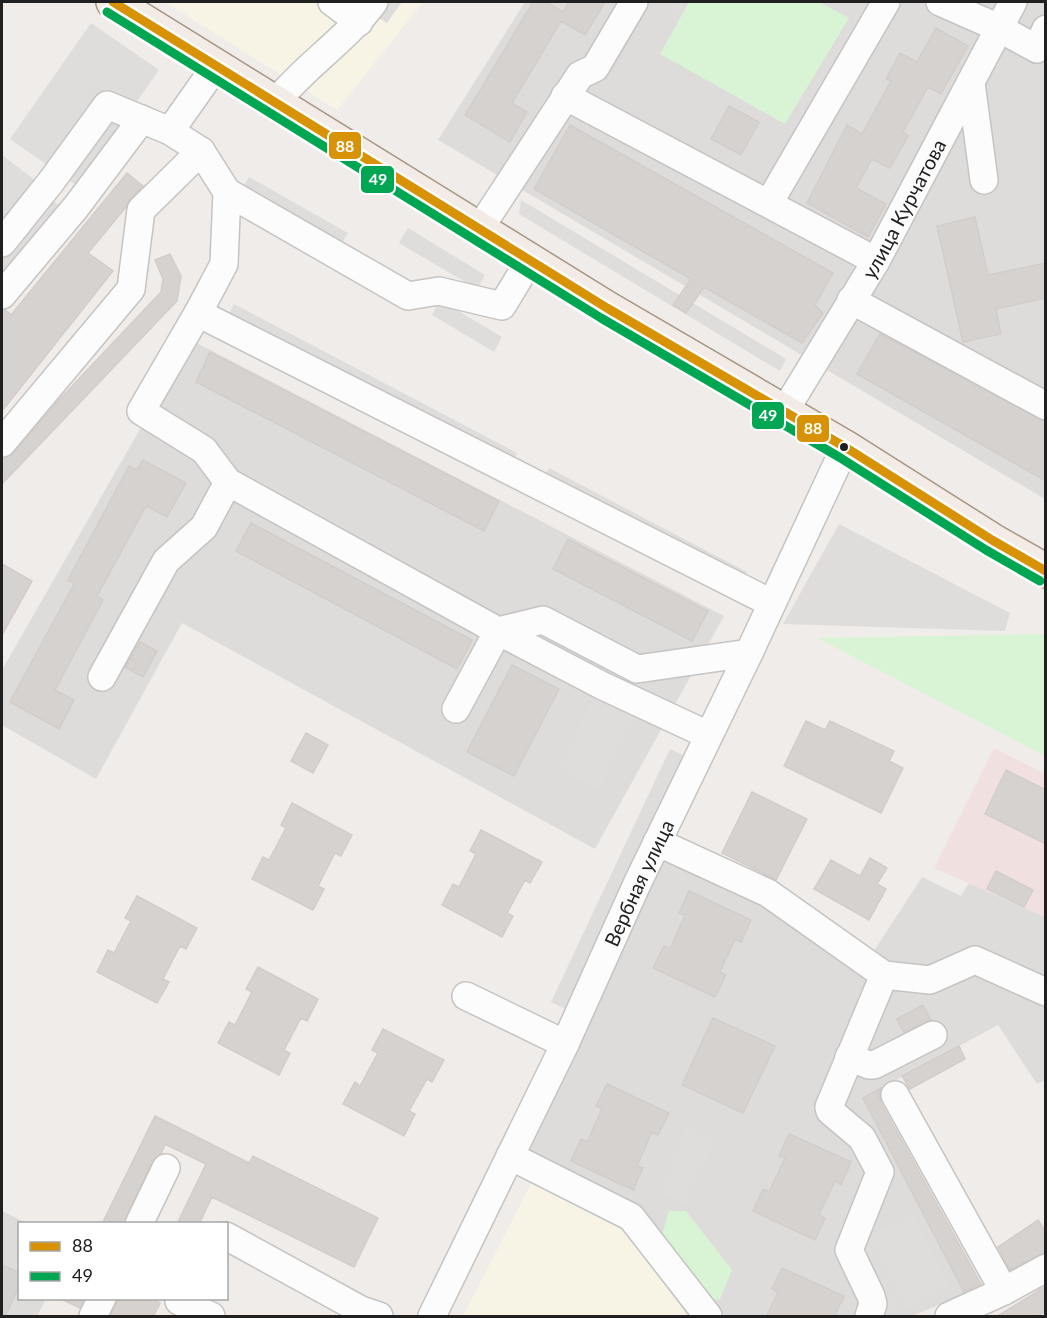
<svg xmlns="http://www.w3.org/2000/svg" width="1047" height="1318" viewBox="0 0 1047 1318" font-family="Lato,sans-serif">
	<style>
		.residential { fill: #dedcda }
		.commercial { fill: #f1e0e0 }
		.education { fill: #f8f4e5 }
		.park { fill: #d9f4d5 }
		.parking { fill: #dfdddc }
		.building { fill: #d6d2d0; stroke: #d2cdca; stroke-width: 1.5 }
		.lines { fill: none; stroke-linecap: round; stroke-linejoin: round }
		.minor-casing { stroke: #c6c4c3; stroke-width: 30 }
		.major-casing { stroke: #a69685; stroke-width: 36 }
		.minor { stroke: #fdfcfc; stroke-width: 27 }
		.major { stroke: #f2ebe6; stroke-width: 33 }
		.bus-1-casing { stroke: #fff; stroke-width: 14 }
		.bus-2-casing { stroke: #fff; stroke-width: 14 }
		.bus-1 { stroke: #d79205; stroke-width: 9 }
		.bus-2 { stroke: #00a651; stroke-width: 9 }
		.bus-dot { fill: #202020; stroke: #fff; stroke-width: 2 }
		.labels { text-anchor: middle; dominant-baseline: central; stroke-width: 6; stroke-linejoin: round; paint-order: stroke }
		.street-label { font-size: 20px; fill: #202020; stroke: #fff }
		.line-badge { stroke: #fff; stroke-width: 2 }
		.badge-label { font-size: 16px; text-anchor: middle; font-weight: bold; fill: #fff }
	</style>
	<rect width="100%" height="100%" fill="#efece9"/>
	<!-- residential -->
	<path class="residential" d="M525,2H1045V499L438,140Z
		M191,340L724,616L595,849L182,623L96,779L2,725V670Z
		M665,854L774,905L863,968L922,877L961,896L969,883L1045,917V1080L1037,1084L998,1025L863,1098L965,1294L912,1316H688L623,1229L533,1180L528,1143Z
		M2,1211L27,1223L20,1224V1298L46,1299L37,1316H2Z"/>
	<!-- commercial -->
	<path class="commercial" d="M994,748L1045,774V917L934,868Z"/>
	<!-- education -->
	<path class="education" d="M165,2H423L337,110Z
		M533,1180L623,1229L688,1316H463Z"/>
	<!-- park -->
	<path class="park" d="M689,2H819L849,18L785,124L660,54Z
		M1045,634V756L817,638Z
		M669,1211H686L732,1270L720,1299L713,1300L661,1238Z"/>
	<!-- parking -->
	<path class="parking" d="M387,2H402L387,23L376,16Z
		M671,2H686L675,21L664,14Z
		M858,11L869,18L799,134L788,127Z
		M91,23L159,70L77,186L10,139Z
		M2,155L36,181L2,228Z
		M249,177L348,233L339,248L240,192Z
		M47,197L61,207L2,279V252Z
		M521,200L786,359L780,371L519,214Z
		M408,228L485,275L477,289L399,243Z
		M440,300L502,337L494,352L432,315Z
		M234,304L517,453L511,465L228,316Z
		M549,468L747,572L741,584L543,480Z
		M248,473L448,584L443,594L243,483Z
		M839,524L1010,613L1005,631L783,624Z
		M596,693L639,715L599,790L557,767Z
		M670,749L685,756L566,1009L551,1002Z
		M687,1127L716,1141L686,1205L657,1191Z
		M913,1215L950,1288L906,1310L869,1236Z
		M869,1245L901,1309L889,1314L857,1251Z"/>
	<!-- building -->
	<path class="building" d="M533,2H546L563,12L569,2H605L585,35L561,21L512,103L527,112L510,142L465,115Z
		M936,28L968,46L941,94L928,87L903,132L908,136L890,168L872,159L856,188L886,204L868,237L807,203L847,125L862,134L891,81L886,79L900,53L917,62Z
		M729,106L759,122L741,155L711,139Z
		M570,125L833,273L815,305L823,313L802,343L704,287L686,313L673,305L691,279L534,189Z
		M127,173L143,186L130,199L126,207L88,253L113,271L2,411V310H5L11,315Z
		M975,217L988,275L1046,263V298L996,309L1001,334L963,342L937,226Z
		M170,254L181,276L177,301L2,484V460L14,453L58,401L161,292L163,279L155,260Z
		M880,334L1046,422V481L857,374Z
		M210,352L499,501L484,531L196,382Z
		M143,460L186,483L167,517L146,506L97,596L103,600L55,690L74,700L59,729L10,702L74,584L68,580L129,466L137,470Z
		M251,523L472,640L457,669L236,551Z
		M568,539L708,611L692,641L553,569Z
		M2,564L32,581L2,635Z
		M140,642L157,651L143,677L125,667Z
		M512,665L559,689L514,776L467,752Z
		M806,721L825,730L830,721L894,751L889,761L903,768L881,813L784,766Z
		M306,733L328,745L313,773L291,761Z
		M1006,770L1046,790V844L985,814Z
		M752,792L807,819L776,880L722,853Z
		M292,803L352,835L341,856L335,853L318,886L324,889L313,910L252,879L263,857L269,860L286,828L281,825Z
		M481,830L542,862L530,883L525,880L507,913L513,916L502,937L442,905L453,884L459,887L476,854L470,851Z
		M870,858L887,868L877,884L886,889L869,920L814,889L831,860L860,876Z
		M996,871L1033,890L1024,907L987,889Z
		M689,891L751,920L741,942L735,939L720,972L726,975L715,997L653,968L664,946L670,949L685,915L679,913Z
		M137,896L197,928L186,949L180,946L163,979L169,982L157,1003L97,972L108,950L114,953L131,921L125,918Z
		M258,967L318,999L307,1021L301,1018L284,1050L290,1053L279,1075L218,1043L229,1022L235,1025L252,992L246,989Z
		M923,1005L931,1020L904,1032L897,1019Z
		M713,1018L775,1046L743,1113L682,1085Z
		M383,1029L444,1060L432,1082L427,1079L409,1111L415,1114L404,1136L343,1104L355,1082L360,1086L378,1053L372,1050Z
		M959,1046L965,1059L910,1089L902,1076Z
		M607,1084L669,1113L658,1135L652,1132L637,1166L643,1168L633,1190L571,1161L581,1139L587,1142L602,1109L596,1106Z
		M881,1088L879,1095L881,1103L981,1284L964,1292L863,1098Z
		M155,1116L249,1163L253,1156L378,1218L354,1267L212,1197L199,1224H177L206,1164L165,1144L161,1154L152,1161L124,1224H102Z
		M789,1134L851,1162L841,1185L835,1181L819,1215L825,1218L815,1240L753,1211L763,1189L769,1192L785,1158L779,1156Z
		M1038,1220L1046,1232V1252L1010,1270L998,1247Z
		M2,1265L20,1273V1284L5,1317H2Z
		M782,1268L844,1296L834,1317H766L778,1293L772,1289Z
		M1046,1286V1311L1036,1317H996Z
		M61,1299H84L80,1308Z
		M118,1299H151L160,1303L153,1317H110Z"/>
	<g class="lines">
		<defs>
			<g id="minor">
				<path d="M332,2L359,22"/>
				<path d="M940,2L999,28L1037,49L1046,29"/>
				<path d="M971,83L984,180"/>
				<path d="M565,96L876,261"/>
				<path d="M275,103C305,66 346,40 374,2"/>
				<path d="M170,131L216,66"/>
				<path d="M227,192L408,296L439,291L502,306L530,260"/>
				<path d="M769,203L886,2"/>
				<path d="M480,228L580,75L595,68L634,2"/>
				<path d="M2,243L50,183L107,105L170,131L201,151L227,192L224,264L198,313L771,603"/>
				<path d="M2,295L76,207L142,119"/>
				<path d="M851,300L1046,406"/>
				<path d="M198,313L141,411L204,450L228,482L498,631L543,620L637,669L749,653"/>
				<path id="s1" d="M784,412L876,261L1013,2"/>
				<path d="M2,443L131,289L141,210L201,151"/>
				<path d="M102,677L166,561L204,527L228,482"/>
				<path d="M456,709L498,631L603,686L708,735"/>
				<path d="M657,842L768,893L884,975L829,1107L830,1111L862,1138L880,1172L849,1250L871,1296L873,1304L869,1316"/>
				<path d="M884,975L930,980L975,960L1046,992"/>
				<path d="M466,996L565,1044"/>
				<path d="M849,1057L869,1065H874L933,1035"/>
				<path d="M895,1095L1004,1291"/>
				<path d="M510,1156L631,1217L708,1316"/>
				<path d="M139,1224L166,1168"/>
				<path d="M226,1236L361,1310L379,1316"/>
				<path d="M180,1298L179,1301L211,1316"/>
				<path d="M93,1316L102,1298"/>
				<path id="s2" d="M432,1316L565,1044L637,884L749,653L845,447"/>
				<path d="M949,1316L1004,1291L1046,1268"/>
			</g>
			<path id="major" d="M113,2L607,308L845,447L992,540L1046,571"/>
		</defs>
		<!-- minor casing -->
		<use href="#minor" class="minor-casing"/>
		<!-- major casing -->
		<use href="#major" class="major-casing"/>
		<!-- minor -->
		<use href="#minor" class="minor"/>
		<!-- major -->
		<use href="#major" class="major"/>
		<defs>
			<path id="bus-1" d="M113,2L607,308L845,447L992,540L1046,571"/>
			<path id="bus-2" d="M107,12L601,318L839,457L986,550L1040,581"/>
		</defs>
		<!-- bus-1 casing -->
		<use href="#bus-1" class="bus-1-casing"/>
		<!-- bus-2 casing -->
		<use href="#bus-2" class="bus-2-casing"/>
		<!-- bus-1 -->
		<use href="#bus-1" class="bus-1"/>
		<!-- bus-2 -->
		<use href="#bus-2" class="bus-2"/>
	</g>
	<!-- markers -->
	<circle class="bus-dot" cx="844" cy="447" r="5"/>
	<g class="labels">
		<!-- street labels -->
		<g class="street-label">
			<text stroke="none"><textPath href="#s1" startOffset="236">улица Курчатова</textPath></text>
			<text stroke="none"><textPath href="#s2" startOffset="480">Вербная улица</textPath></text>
		</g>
	</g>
	<g class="line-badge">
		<rect x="328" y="131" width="34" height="29" rx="6" fill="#d79205"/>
		<rect x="360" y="165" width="35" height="29" rx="6" fill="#00a651"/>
		<rect x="751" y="401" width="34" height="29" rx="6" fill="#00a651"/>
		<rect x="796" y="414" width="34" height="29" rx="6" fill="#d79205"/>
	</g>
	<g class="badge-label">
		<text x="345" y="152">88</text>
		<text x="378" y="185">49</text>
		<text x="768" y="421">49</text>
		<text x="813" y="434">88</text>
	</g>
	<!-- border -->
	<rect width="1047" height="1318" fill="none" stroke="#202020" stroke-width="6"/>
	<!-- legend -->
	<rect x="18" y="1222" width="210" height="78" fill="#ffffff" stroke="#a6a6a6" stroke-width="1.5"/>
	<rect x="30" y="1242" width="30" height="9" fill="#d79205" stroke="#a6a6a6" stroke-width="1.5"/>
	<text x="72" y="1252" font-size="18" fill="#202020">88</text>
	<rect x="30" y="1272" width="30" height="9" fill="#00a651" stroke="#a6a6a6" stroke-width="1.5"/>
	<text x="72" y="1282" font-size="18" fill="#202020">49</text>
</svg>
